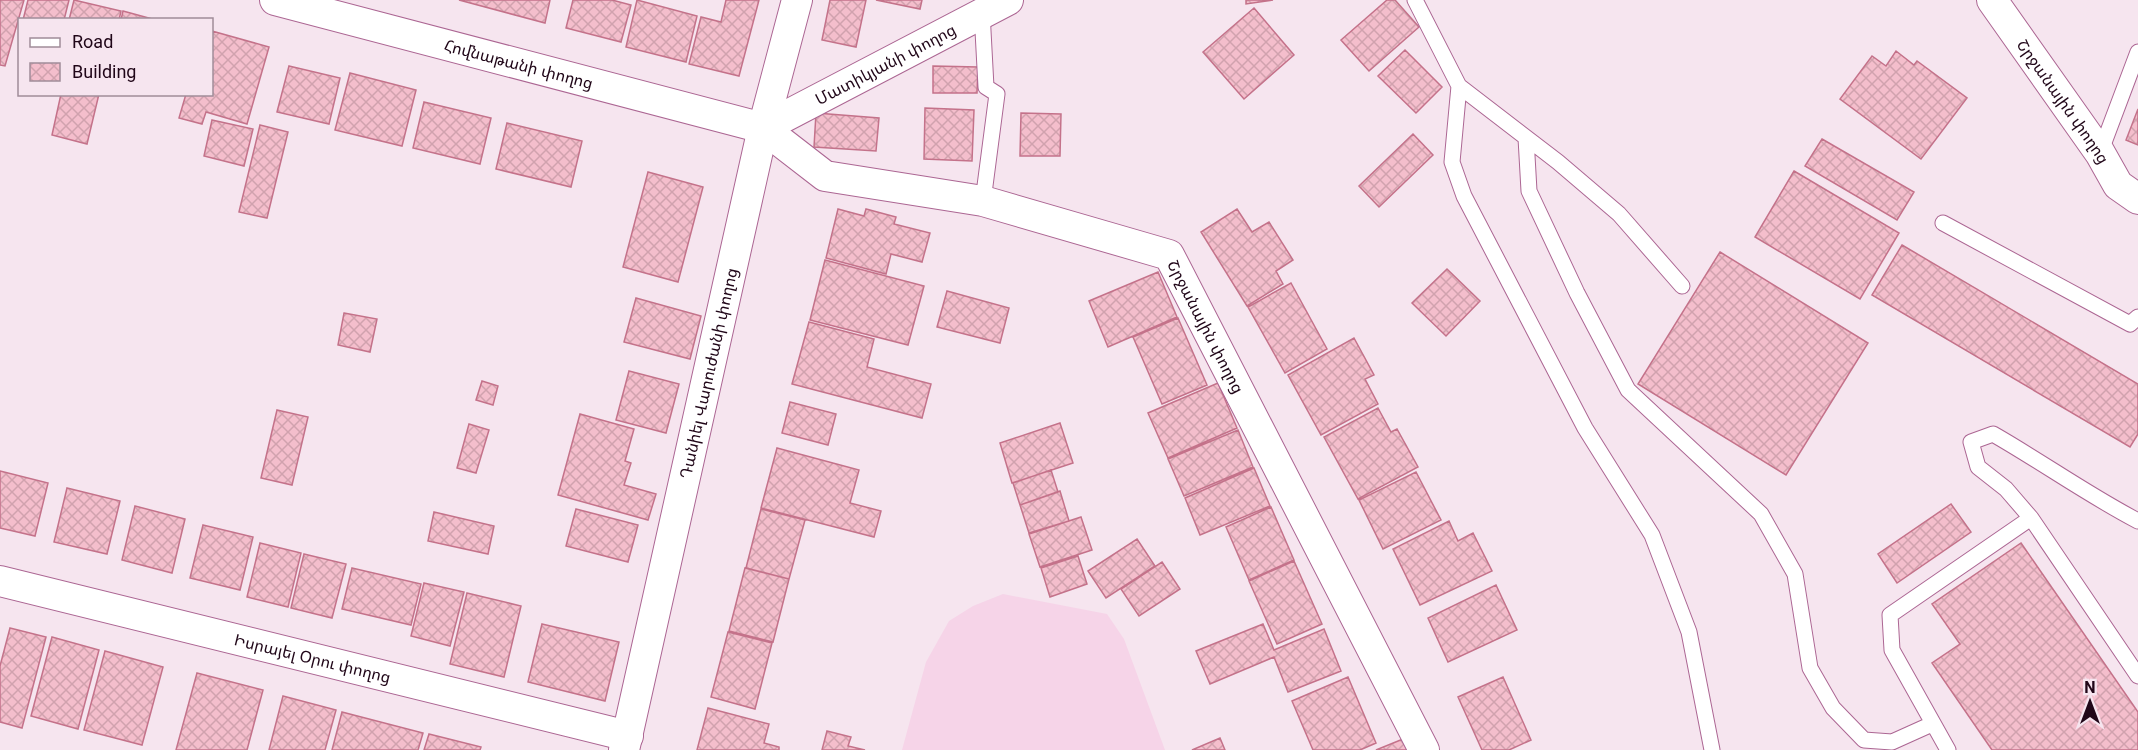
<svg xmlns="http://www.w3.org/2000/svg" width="2138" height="750" viewBox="0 0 2138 750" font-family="Roboto,'Noto Sans Armenian',sans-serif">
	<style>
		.built { fill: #f6d4e8 }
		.building { fill: url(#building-cross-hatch); stroke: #c4728a; stroke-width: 1.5 }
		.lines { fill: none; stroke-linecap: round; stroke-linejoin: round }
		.lane-casing { stroke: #ac6693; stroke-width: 17 }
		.street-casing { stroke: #ac6693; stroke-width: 32 }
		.lane { stroke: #fff; stroke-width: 15 }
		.street { stroke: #fff; stroke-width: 30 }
		.labels { text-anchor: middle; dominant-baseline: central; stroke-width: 6; stroke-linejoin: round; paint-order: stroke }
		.street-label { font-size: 16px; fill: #200618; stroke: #f6e5ef }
	</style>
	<defs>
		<pattern id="building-cross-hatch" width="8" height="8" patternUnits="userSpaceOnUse" patternTransform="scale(1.5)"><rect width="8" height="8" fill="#f4becc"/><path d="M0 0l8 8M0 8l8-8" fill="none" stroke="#d1a2ae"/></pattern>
	</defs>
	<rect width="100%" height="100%" fill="#f6e5ef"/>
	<!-- built -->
	<path class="built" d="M1003,594L1107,614L1124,639L1165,750H902L926,662L949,621L973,606Z"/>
	<!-- building -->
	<path class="building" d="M0,0H24L5,66L0,65Z
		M28,0H69L64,20H23Z
		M74,0L121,11L119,20H69Z
		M459,0H550L545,23Z
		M573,0H612L631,5L621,42L566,28Z
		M637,0L697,16L686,62L626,47Z
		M726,0H759L739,76L689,64L701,17L721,22Z
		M830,0H866L856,47L822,40Z
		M876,0H922L920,9Z
		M1246,0H1273L1246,4Z
		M1387,0H1395L1419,27L1369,71L1341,40Z
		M1254,8L1294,55L1244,99L1203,52Z
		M123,11L156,20H121Z
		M212,31L269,47L247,124L206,112L202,124L179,118L186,94H212Z
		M1405,50L1442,87L1416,113L1378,76Z
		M1896,51L1914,65L1917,61L1967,98L1921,159L1840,99L1872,56L1886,66Z
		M289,66L340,78L329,124L277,112Z
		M933,66L978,67L977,93H933Z
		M350,73L416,90L402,146L335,130Z
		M61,94H99L87,144L52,135Z
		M424,102L491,118L480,164L413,148Z
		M925,108L974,110L972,161L924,159Z
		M2138,109V145L2126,140Z
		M816,113L879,118L876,151L814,147Z
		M1021,113L1061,114L1060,156H1020Z
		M212,120L253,129L244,166L204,156Z
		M507,123L582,141L571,187L496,169Z
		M260,125L288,132L267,218L239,212Z
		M1413,134L1433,155L1379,207L1359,186Z
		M1822,139L1914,192L1897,220L1805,166Z
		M1794,171L1899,233L1860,299L1755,237Z
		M648,172L703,187L678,282L623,267Z
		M838,209L864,216L866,209L896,217L894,224L930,233L922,262L891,254L886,274L826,258Z
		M1237,209L1252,232L1269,222L1293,260L1276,271L1283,284L1247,306L1201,232Z
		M1902,245L2138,384V434L2130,447L1872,295Z
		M1720,252L1868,343L1786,475L1638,384Z
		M825,260L924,286L908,345L810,320Z
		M1447,269L1480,301L1446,336L1412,303Z
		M1158,272L1177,317L1108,347L1089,301Z
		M1291,283L1327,349L1285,373L1248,307Z
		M947,291L1009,308L1000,343L937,327Z
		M636,298L701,316L690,359L624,342Z
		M344,313L377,319L370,352L338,345Z
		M1178,318L1207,385L1162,404L1133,337Z
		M809,322L874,339L867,367L931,384L922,418L792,384Z
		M1354,338L1374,375L1365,379L1378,404L1321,435L1288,375Z
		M629,371L679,384L666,433L616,420Z
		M482,381L498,386L493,405L476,400Z
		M1218,383L1237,428L1168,458L1148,413Z
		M790,402L836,414L828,445L782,433Z
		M1378,408L1391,432L1397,429L1418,467L1358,499L1324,437Z
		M277,410L308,417L292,485L261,478Z
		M580,414L634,429L625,461L631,463L624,485L656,494L648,520L558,495Z
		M1060,423L1073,463L1012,483L1000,443Z
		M469,424L489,430L476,473L457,468Z
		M1238,430L1253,467L1184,496L1168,459Z
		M777,448L859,470L850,503L881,511L874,537L761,508Z
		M1254,468L1270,506L1200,535L1185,498Z
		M1051,470L1058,492L1020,505L1013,483Z
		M0,471L48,483L35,536L0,528Z
		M1416,472L1441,520L1383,549L1359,500Z
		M67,488L120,501L107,554L54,542Z
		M1060,491L1069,521L1029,533L1020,505Z
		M1951,504L1971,532L1897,583L1878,554Z
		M135,506L185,519L172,573L122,560Z
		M1271,507L1294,560L1249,580L1226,527Z
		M576,509L638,525L628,562L566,546Z
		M761,509L805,520L789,579L746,568Z
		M434,512L494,526L488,554L428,541Z
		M1081,517L1092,550L1040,567L1029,534Z
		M1449,521L1458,541L1473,533L1492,571L1420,605L1393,549Z
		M203,525L253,537L240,590L190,578Z
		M1137,539L1155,566L1106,598L1088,571Z
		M260,543L301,553L288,607L247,597Z
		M2021,543L2138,712V750H1992L1932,663L1960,644L1932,604Z
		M304,554L346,564L332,618L291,608Z
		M1078,556L1087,584L1050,597L1041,568Z
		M1294,561L1322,624L1277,644L1249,581Z
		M1162,562L1180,589L1139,616L1121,589Z
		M352,568L421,584L411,625L342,609Z
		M745,568L789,579L773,642L729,631Z
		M424,583L464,592L450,646L411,636Z
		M1496,585L1517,630L1448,662L1428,618Z
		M467,593L521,606L504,677L450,664Z
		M542,624L619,642L605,701L528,682Z
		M1263,624L1274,650L1324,629L1341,671L1288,692L1274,657L1210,684L1196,651Z
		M10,628L46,637L22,728L0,722V666Z
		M728,632L772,643L755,709L711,697Z
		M52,637L99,650L78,729L31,716Z
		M105,651L163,667L142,745L84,730Z
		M197,673L263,690L247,750H176Z
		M1348,677L1376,743L1360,750H1313L1292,701Z
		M1503,677L1531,740L1509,750H1482L1458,697Z
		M283,696L336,710L325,750H269Z
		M708,708L769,724L764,743L779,747V750H697Z
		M342,712L423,733L418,750H332Z
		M827,731L851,737L848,746L865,750H822Z
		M429,734L481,747L480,750H424Z
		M1220,738L1225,750H1192Z
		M1403,739L1408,750H1376Z"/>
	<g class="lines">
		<defs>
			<path id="lane" d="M1415,0L1459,86L1452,162L1464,196L1585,428L1652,535L1689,632L1712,750
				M982,12L986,87L997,94L983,201
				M1459,86L1558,162L1619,214L1682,286
				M1526,138L1529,191L1577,293L1628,390L1761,514L1795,574L1810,668L1833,708L1864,740L1892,742L1932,724
				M2100,153L2138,52
				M1943,223L2130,324L2138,317
				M2138,521C2088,495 2042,462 1993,434L1971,442L1978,467L2006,489L2031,518L2138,676
				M1948,750L1892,650L1890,615L2031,518"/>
			<g id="street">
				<path id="s1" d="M275,0L763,128L825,176L983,201L1169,255L1424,750"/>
				<path id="s2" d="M1992,0L2100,153L2118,185L2138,199"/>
				<path id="s3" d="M763,128L1008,0"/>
				<path id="s4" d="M0,581L628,736"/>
				<path id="s5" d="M624,750L763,128L797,0"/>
			</g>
		</defs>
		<!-- lane casing -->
		<use href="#lane" class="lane-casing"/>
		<!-- street casing -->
		<use href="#street" class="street-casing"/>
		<!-- lane -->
		<use href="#lane" class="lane"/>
		<!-- street -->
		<use href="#street" class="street"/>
	</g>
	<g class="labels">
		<!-- street labels -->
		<g class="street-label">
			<text stroke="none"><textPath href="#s3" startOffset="138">Մատիկյանի փողոց</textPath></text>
			<text stroke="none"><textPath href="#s1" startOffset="252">Հովնաթանի փողոց</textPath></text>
			<text stroke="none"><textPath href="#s2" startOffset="124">Շրջանային փողոց</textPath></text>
			<text stroke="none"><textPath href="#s1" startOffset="1017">Շրջանային փողոց</textPath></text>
			<text stroke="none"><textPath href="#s5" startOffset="386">Դանիել Վարուժանի փողոց</textPath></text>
			<text stroke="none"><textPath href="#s4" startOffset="322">Իսրայել Օրու փողոց</textPath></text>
		</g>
	</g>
	<!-- legend -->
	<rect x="18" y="18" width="195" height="78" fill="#f6e5ef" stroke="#a08c99" stroke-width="1.5"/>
	<rect x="30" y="38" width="30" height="9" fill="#ffffff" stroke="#a08c99" stroke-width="1.5"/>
	<text x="72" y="48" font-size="18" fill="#200618">Road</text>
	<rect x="30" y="63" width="30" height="18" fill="url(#building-cross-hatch)" stroke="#a08c99" stroke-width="1.5"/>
	<text x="72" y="78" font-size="18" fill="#200618">Building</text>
	<!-- north arrow -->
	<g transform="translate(2090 702)" stroke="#f6e5ef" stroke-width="4.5" paint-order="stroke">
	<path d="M0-4.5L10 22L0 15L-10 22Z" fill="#200618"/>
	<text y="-9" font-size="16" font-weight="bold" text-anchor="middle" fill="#200618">N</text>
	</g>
</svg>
